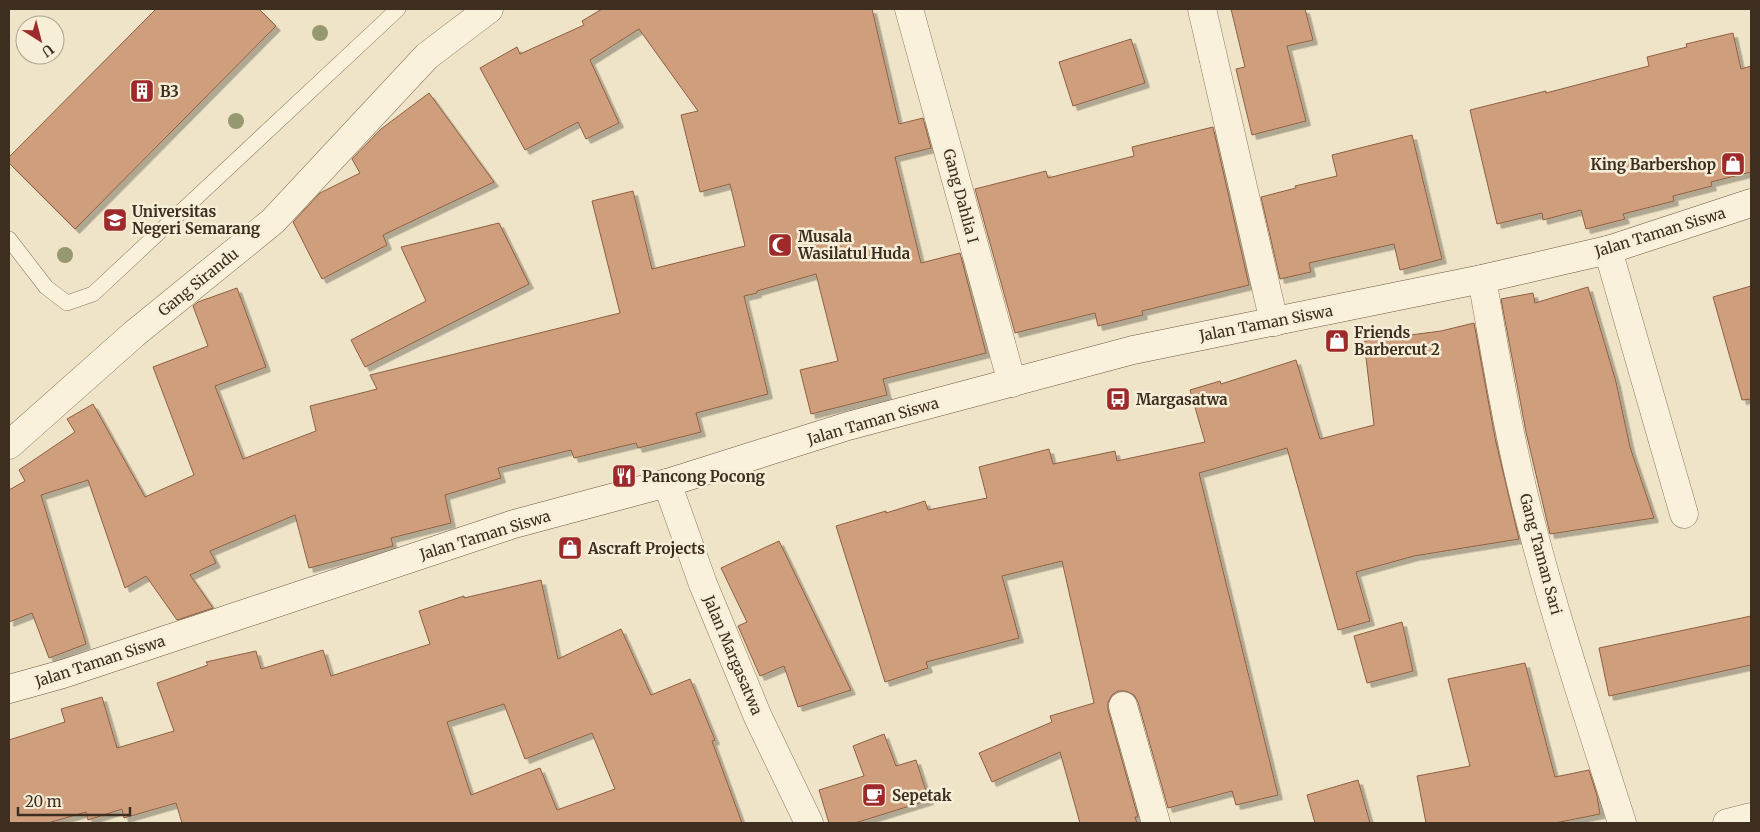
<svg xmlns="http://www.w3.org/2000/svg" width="1760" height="832" viewBox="0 0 1760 832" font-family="Merriweather,serif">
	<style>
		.building { fill: #cf9f7d; stroke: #8d5f41; fill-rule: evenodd; filter: url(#shadow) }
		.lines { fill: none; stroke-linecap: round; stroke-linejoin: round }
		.service-casing { stroke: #8d765c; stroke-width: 16 }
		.minor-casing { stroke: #8d765c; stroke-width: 29 }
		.secondary-casing { stroke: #6f573f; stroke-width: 29 }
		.service { stroke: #faf1dc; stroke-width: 15 }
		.minor { stroke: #faf1dc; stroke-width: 28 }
		.secondary { stroke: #faf1dc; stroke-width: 28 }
		.tree { fill: #96986f }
		.labels { text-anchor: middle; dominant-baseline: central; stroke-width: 5; stroke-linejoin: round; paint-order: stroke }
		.poi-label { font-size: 15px; font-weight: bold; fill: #3d2e20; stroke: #f7eed8; text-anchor: start }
		.street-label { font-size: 15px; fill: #3d2e20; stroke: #f7eed8 }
	</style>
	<defs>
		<filter id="shadow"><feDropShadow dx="4.5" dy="4.5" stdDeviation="0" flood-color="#0004"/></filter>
	</defs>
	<rect width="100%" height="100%" fill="#f0e4c8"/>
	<!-- building -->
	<path class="building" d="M156,9H259L276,26L75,229L9,163V157Z
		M602,9H872L899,124L923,118L931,148L895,157L921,263L960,253L986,353L883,379L887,395L811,414L800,370L838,361L816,274L757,291V293L744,296L768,394L696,413L701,432L638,448L636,443L574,458L571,450L498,468L501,478L445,495L451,523L391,538L393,546L309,568L295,515L210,551L216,563L190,575L213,608L177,620L146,576L125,588L88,480L41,495L86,644L49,658L32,613L9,622V490L25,481L19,470L75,432L67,419L93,404L145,497L194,475L153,367L208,346L193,306L198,302L237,288L266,367L215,386L243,459L316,431L310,406L377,389L370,375L620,313L592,201L633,191L652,269L745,246L730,184L700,192L681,115L698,111L639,29L590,60L619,123L586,139L578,122L525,150L480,68L517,47L520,54L584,25L582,21Z
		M1231,9H1305L1313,40L1287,46L1306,121L1252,135L1236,69L1245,67Z
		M1733,33L1741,69L1751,66V172L1711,182L1712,186L1673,196L1674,201L1623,214L1625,219L1586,229L1581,210L1543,220L1542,213L1497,224L1470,110L1546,91V93L1649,66L1647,57L1687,47L1686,44Z
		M1131,39L1145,83L1073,106L1059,62Z
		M429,93L494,182L383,235L387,245L322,279L293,222L320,193L360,173L352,159L381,129Z
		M1213,127L1249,285L1142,311L1143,315L1098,326L1095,313L1015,333L975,189L1046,171L1048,178L1134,156L1132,147Z
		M1412,135L1442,259L1400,270L1394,244L1309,263L1311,272L1280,279L1261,197L1296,188L1295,186L1337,176L1332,155Z
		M499,223L529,284L365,367L351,340L426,301L401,247Z
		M1751,286V399L1742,400L1713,297Z
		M1588,287L1616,382L1630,447L1654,518L1550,534L1526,432L1501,299L1533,293L1535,303Z
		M1474,323L1495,438L1519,539L1414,556L1356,572L1370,621L1338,630L1287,448L1199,473L1278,795L1236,805L1232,791L1168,808L1138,702L1134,695L1126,691H1118L1112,695L1108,702V710L1138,817H1135L1137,823H1080L1060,752L992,782L979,753L1052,722L1050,716L1094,703L1062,561L1002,576L1019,638L926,662L928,668L885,682L836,526L886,511V513L925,501L928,510L987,498L979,467L1049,449L1053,464L1115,451L1117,461L1205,442L1190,390L1220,381L1221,384L1296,360L1320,439L1374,425L1364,341L1441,331Z
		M779,541L851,690L798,707L784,666L760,676L738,626L747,622L721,568Z
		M541,580L558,659L621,629L651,695L690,679L715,740L712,741L742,823H182L176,803L124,818L122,809L88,820L86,812L48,823H9V740L65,722L61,709L102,697L117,748L174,731L157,683L208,665L206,662L256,651L261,669L323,650L331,676L430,644L419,611L464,596V598ZM504,704L525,759L592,733L615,789L557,810L540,768L471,795L447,722Z
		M1751,616V665L1609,696L1599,648Z
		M1402,622L1413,671L1367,683L1354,636Z
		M1525,663L1555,777L1589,770L1597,796L1600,814L1555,823H1426L1417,776L1470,766L1448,679Z
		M884,734L896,766L916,760L929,800L855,823H829L819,790L864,776L853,746Z
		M1358,780L1370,823H1315L1307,795Z"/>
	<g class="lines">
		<defs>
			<path id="service" d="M9,239L46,287L67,303L93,294L398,9"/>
			<path id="minor" d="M909,9L1012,383
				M1202,9L1274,322
				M1608,250L1684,514
				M1482,279C1497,362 1510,446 1532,527C1558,627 1591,725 1622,823
				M9,445L134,334L273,221L427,56L489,9
				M667,483L703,584L758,717L809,823
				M1123,706L1156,823
				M1727,823L1751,817"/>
			<path id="secondary" d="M9,689L63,674L514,524L667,483L848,426L1133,350L1482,279L1608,250L1751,203"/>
		</defs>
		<!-- service casing -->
		<use href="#service" class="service-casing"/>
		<!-- minor casing -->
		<use href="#minor" class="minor-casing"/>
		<!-- secondary casing -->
		<use href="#secondary" class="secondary-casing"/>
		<!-- service -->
		<use href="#service" class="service"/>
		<!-- minor -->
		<use href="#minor" class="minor"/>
		<!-- secondary -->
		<use href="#secondary" class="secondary"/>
	</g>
	<!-- trees -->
	<g class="tree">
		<circle cx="320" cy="33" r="8"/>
		<circle cx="236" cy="121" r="8"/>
		<circle cx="65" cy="255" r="8"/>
	</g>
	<!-- icons -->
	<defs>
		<symbol id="building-square" viewBox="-11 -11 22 22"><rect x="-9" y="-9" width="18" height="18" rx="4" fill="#9e2a2b" stroke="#f7eed8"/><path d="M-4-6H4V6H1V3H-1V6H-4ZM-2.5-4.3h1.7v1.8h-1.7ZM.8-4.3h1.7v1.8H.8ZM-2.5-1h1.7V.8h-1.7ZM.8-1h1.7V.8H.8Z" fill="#fff"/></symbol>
		<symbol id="shop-square" viewBox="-11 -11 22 22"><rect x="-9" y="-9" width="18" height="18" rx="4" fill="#9e2a2b" stroke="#f7eed8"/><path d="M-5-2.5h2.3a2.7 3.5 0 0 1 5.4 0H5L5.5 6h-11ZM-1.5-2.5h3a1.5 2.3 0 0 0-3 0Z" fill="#fff"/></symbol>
		<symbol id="university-square" viewBox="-11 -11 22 22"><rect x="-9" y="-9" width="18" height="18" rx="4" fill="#9e2a2b" stroke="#f7eed8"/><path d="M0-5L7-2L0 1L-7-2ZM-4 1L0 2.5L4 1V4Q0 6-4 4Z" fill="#fff"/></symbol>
		<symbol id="mosque-square" viewBox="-11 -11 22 22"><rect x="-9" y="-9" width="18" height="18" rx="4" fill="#9e2a2b" stroke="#f7eed8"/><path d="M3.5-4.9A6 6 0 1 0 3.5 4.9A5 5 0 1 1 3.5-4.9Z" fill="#fff"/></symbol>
		<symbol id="bus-square" viewBox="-11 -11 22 22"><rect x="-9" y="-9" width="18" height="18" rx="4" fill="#9e2a2b" stroke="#f7eed8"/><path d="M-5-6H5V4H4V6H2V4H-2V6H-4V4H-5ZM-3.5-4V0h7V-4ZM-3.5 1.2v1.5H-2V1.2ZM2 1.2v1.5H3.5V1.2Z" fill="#fff"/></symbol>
		<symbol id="restaurant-square" viewBox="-11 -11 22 22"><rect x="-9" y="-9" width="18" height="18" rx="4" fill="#9e2a2b" stroke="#f7eed8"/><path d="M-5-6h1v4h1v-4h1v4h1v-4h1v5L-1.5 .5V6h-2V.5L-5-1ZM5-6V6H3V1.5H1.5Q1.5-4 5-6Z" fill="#fff"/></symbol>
		<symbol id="cafe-square" viewBox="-11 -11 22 22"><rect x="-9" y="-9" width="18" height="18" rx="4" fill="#9e2a2b" stroke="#f7eed8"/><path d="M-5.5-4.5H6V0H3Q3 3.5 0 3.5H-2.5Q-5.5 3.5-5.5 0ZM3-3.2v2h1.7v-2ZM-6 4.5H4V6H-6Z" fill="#fff"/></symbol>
	</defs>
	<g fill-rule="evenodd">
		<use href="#building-square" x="128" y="77" width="28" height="28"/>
		<use href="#shop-square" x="1719" y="150" width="28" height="28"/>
		<use href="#university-square" x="101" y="206" width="28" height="28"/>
		<use href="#mosque-square" x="766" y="231" width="28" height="28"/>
		<use href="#shop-square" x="1323" y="327" width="28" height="28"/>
		<use href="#bus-square" x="1104" y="385" width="28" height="28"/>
		<use href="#restaurant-square" x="610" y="462" width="28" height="28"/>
		<use href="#shop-square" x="556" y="534" width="28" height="28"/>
		<use href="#cafe-square" x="860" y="781" width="28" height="28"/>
	</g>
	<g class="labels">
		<!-- poi labels -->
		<g class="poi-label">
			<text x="160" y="91">B3</text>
			<text x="1716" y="164" text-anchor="end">King Barbershop</text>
			<text x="132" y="211">Universitas<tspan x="132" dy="17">Negeri Semarang</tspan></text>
			<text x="798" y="236">Musala<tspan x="798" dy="17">Wasilatul Huda</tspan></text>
			<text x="1354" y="332">Friends<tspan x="1354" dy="17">Barbercut 2</tspan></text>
			<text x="1136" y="399">Margasatwa</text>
			<text x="642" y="476">Pancong Pocong</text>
			<text x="588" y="548">Ascraft Projects</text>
			<text x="892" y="795">Sepetak</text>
		</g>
		<!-- street labels -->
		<g class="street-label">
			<text transform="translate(961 196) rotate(75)">Gang Dahlia I</text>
			<text transform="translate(1660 232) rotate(-17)">Jalan Taman Siswa</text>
			<text transform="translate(198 282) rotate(-39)">Gang Sirandu</text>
			<text transform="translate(1266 323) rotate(-11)">Jalan Taman Siswa</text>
			<text transform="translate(873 421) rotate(-16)">Jalan Taman Siswa</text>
			<text transform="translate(485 535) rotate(-17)">Jalan Taman Siswa</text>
			<text transform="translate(1541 554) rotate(75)">Gang Taman Sari</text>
			<text transform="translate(733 655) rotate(67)">Jalan Margasatwa</text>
			<text transform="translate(100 661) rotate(-18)">Jalan Taman Siswa</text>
		</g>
	</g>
	<!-- border -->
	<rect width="1760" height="832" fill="none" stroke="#3d2e20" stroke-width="20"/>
	<!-- north arrow -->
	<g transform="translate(40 40) rotate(144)"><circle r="24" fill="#f7eed8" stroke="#ada18e"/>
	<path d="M0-4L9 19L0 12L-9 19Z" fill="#9e2a2b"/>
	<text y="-8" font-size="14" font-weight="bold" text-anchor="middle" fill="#3d2e20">U</text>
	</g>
	<!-- scale -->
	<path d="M18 807v8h112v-8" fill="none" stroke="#3d2e20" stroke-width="2.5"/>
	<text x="25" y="807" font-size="15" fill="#3d2e20" stroke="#f7eed8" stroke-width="4" paint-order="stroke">20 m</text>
</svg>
